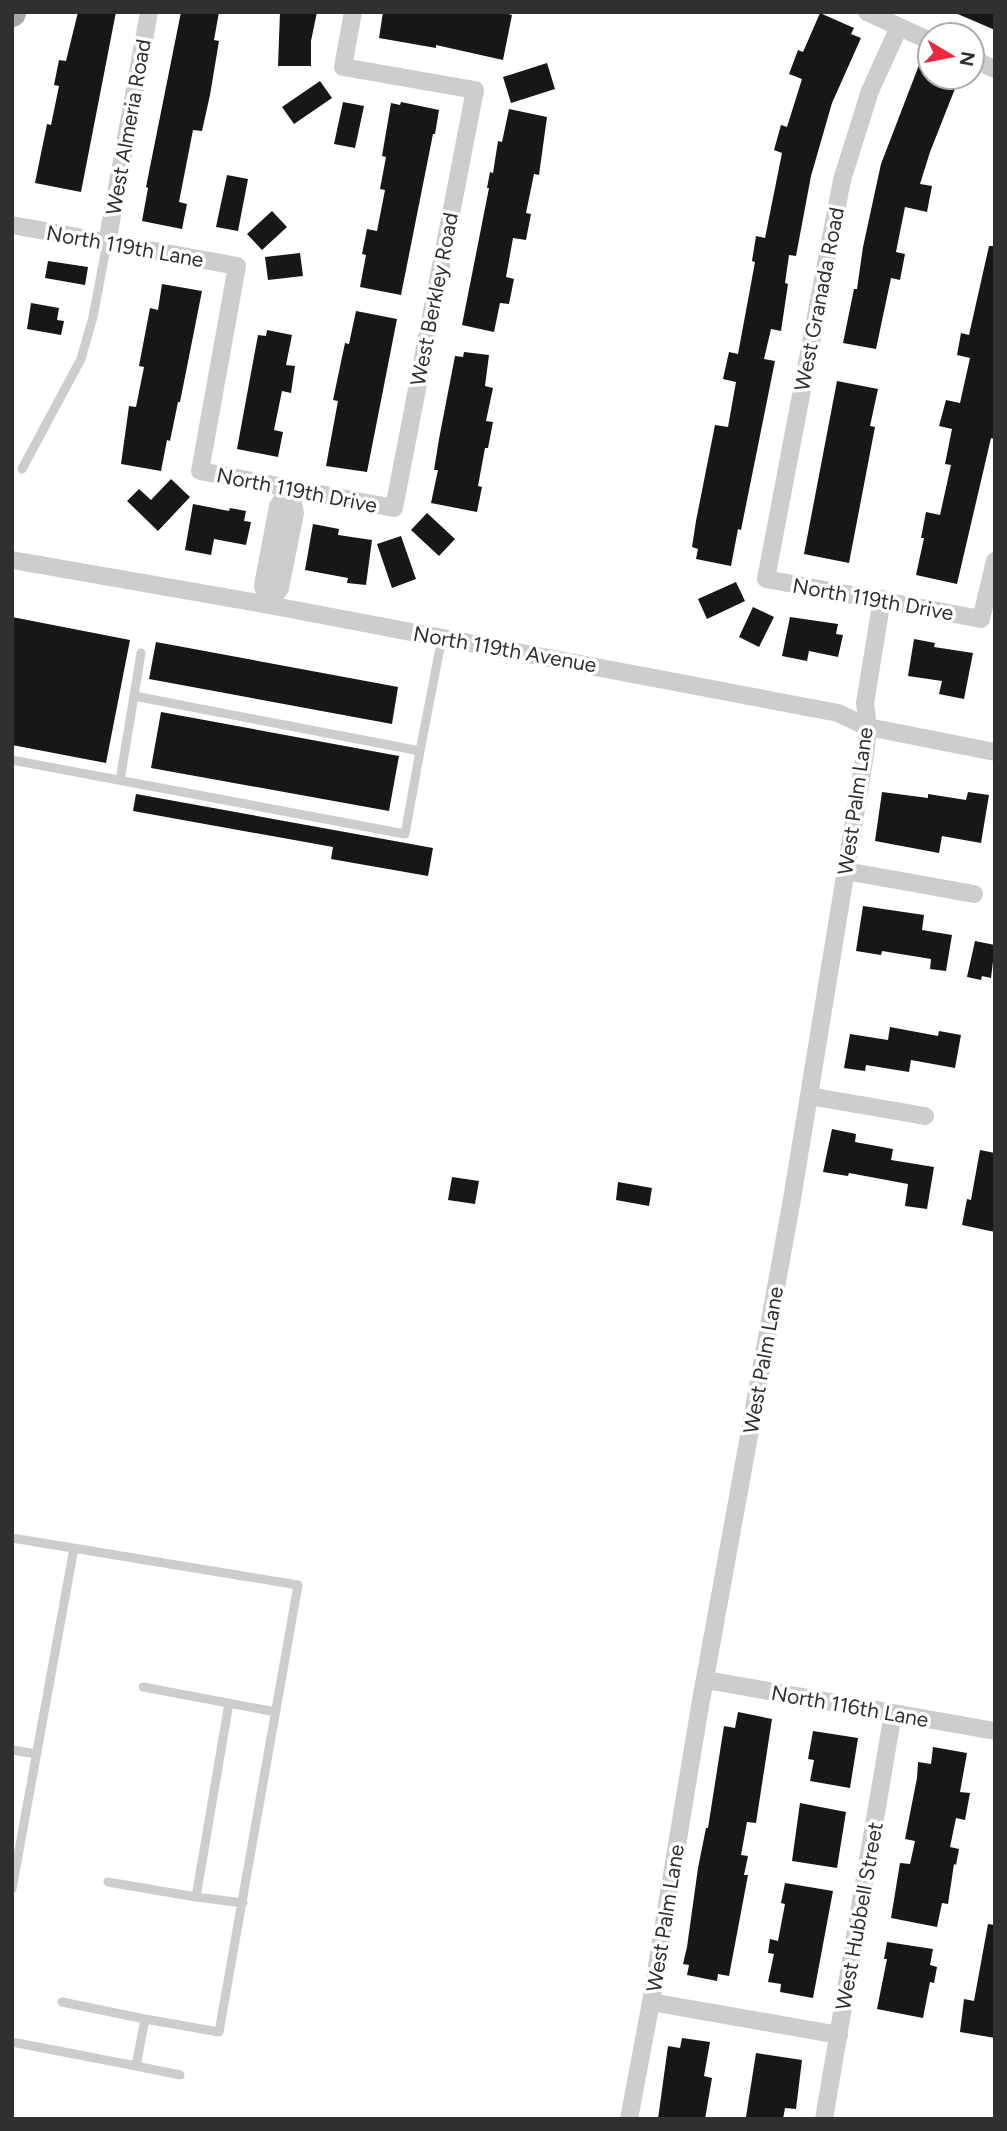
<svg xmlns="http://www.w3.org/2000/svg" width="1007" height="2131" viewBox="0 0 1007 2131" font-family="Figtree,sans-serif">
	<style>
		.building { fill: #171717 }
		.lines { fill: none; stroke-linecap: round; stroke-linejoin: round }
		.service { stroke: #cdcdcd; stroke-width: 9 }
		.minor { stroke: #cdcdcd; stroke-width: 18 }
		.primary { stroke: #a8a8a8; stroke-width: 28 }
		.labels { text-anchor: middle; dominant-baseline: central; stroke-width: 7; stroke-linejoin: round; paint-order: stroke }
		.street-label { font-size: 21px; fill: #303030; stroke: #fff }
	</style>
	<rect width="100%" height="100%" fill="#fff"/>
	<!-- building -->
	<path class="building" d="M78,12H116L81,192L35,183L47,124L51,125L59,86L54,85L59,60L66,61Z
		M181,12H219L214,40L219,41L210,95L202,131L193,130L179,202L187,204L182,229L142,221L148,188L146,187Z
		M280,12H317L311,41V66H278Z
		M383,12H499L512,15L503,60L436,45V48L379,38Z
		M953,12H995V30Z
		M820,13L854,28L851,34L861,38L832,103L811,176L796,256L789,255L785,283L788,284L781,331L771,329L764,359L775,361L741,530L738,529L731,566L696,559L698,549L692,547L696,521L715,425L728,427L736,382L723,379L729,352L738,354L755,262L752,261L756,236L765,238L782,153L774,150L781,125L787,127L802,79L789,74L798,50L803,52Z
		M547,63L555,89L511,103L503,77Z
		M919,65L930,70V77H948L958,81L930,152L920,184L932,186L927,212L905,207L896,252L905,254L900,280L891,278L876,349L843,343L854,289H857L863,247L881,164Z
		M320,81L332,98L294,124L282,107Z
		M343,102L364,106L355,148L334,144Z
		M401,102L439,110L435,134H433L401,295L360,287L366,255L362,254L367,229L377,231L385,190L380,189L386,157L382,156L391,103L400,105Z
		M509,109L547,117L539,175L534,174L526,213L531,214L526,240L513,238L506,277L514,279L509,304L500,303L494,332L462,325L489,188H487L490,172L493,173L498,141L502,142Z
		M227,175L248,179L238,231L216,227Z
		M272,211L287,227L262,250L247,234Z
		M989,246H995V439L991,438L957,584L916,575L924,538H921L926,512L940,515L951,465L945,464L952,429L939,426L946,400L960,403L970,358L957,355L961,333L969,335Z
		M300,253L303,276L268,280L265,257Z
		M48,261L88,267L85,285L45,278Z
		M162,284L202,291L180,402H178L170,441L167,440L161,471L121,464L129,406L136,407L144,367L139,366L150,308L158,310Z
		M31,303L59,308L57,320L64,321L61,335L27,329Z
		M356,311L397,319L367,472L326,466L338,401L333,400L345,343L349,344Z
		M267,330L292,335L286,365L295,366L291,393L282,391L274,430L283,432L278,457L237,449L258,335L266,336Z
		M464,352L489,355L485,386L493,388L486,421L493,422L488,448H485L478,486L482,487L477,512L431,503L438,470H434L439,439L455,356L463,357Z
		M837,381L878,389L870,426L875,427L849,563L804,554Z
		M171,479L190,497L158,531L127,501L139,489L151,500Z
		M193,504L229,511L230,508L246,511L244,521L251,522L246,545L214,539L211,555L185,550Z
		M427,513L455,539L439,556L411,530Z
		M313,524L339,529L338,535L372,540L366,585L347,583L348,578L305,570Z
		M401,536L416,579L392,588L377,544Z
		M736,582L745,601L707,619L698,599Z
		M753,607L774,617L759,647L739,637Z
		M12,617L130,640L106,763L12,745Z
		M790,617L838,624L836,634L843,635L838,657L809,651L807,661L782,656Z
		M914,639L935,643L934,647L973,653L964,699L939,694L942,681L908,676Z
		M156,642L398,687L392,724L149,679Z
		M161,712L399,756L389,811L151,768Z
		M882,792L928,798V794L966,800L968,792L989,795L981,843L942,836L939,853L875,841Z
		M136,794L433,848L428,876L331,859L333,847L133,811Z
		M863,906L924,915L922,930L952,935L946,971L930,969L931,959L882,951L881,955L856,951Z
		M975,941L995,945L991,978L982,976L981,980L967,977Z
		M890,1027L938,1036L939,1031L961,1035L955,1068L911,1060L909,1072L866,1065L865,1071L844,1068L850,1034L888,1040Z
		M832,1129L856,1134L855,1142L893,1149L891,1160L934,1167L927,1209L905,1206L908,1184L849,1173L848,1176L823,1172Z
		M980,1150L995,1153V1232L962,1225L967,1199L971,1200Z
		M452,1177L479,1181L475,1204L448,1200Z
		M618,1182L652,1188L649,1206L616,1200Z
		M738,1712L772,1719L756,1823L747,1822L741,1855L748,1856L744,1875H748L729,1976L718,1974L717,1981L687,1975L689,1965L683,1964L687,1947L698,1868L706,1828H708L724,1726L735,1728Z
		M813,1731L858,1738L850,1788L810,1781L814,1760L808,1759Z
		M933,1747L967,1753L960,1792L970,1793L965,1820L956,1818L950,1847L959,1849L956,1865L954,1864L948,1904L942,1903L937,1927L891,1918L900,1863L910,1864L915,1841L905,1839L917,1778L918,1762L931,1764Z
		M800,1803L846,1812L837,1868L792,1861Z
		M785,1883L833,1891L813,1998L780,1992L781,1984L768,1982L774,1954L768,1953L770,1939L778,1941L785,1904L781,1903Z
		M988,1924L995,1925V2038L960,2032L964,1999L974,2001Z
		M887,1942L933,1949L930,1965L937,1967L934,1983L930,1982L923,2018L877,2009L887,1959H884Z
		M682,2038L710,2042L704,2076L712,2078L705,2119H658L668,2046L680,2048Z
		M756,2053L802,2060L796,2109L785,2108L783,2119L746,2117Z"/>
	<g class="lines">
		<!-- service -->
		<path class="service" d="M22,469L81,359L93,317L107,243
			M134,696L141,653
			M420,751L442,638
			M12,760L405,834L420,751L134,696L120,780
			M12,1538L298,1585L219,2032L145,2019L136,2066L12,2042
			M143,1687L276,1712
			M229,1703L196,1897L243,1903
			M12,1750L37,1754
			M108,1882L196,1897
			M12,1889L74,1548
			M62,2002L145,2019
			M136,2066L180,2075"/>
		<!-- minor -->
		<path class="minor" d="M867,12L930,41
			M899,27L870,91L842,180L766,579L981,619L995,561
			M972,59L995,69
			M12,225L237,266L200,471L394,508L475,90L343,67L353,12
			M107,243L149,12
			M12,560L269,605L838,713L868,727L995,752
			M269,605L263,586L264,580L278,506L290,488
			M269,605L280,588L295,513L290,488
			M846,871L974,894
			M809,1096L925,1116
			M706,1680L995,1731
			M651,2002L839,2035
			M629,2119L651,2002L700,1706L792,1199L866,748L868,727L865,703L882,599
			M824,2119L893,1713"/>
		<!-- primary -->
		<path class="primary" d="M12,13V12"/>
	</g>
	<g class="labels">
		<!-- street labels -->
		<g class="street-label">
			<text transform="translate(128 127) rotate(-80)">West Almeria Road</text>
			<text transform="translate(125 246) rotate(10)">North 119th Lane</text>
			<text transform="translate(434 299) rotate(-79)">West Berkley Road</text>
			<text transform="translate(819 299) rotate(-79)">West Granada Road</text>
			<text transform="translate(297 490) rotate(11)">North 119th Drive</text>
			<text transform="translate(873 599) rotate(10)">North 119th Drive</text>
			<text transform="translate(505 649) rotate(10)">North 119th Avenue</text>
			<text transform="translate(855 801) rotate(-82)">West Palm Lane</text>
			<text transform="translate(763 1360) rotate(-80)">West Palm Lane</text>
			<text transform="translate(850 1706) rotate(10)">North 116th Lane</text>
			<text transform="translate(859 1916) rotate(-80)">West Hubbell Street</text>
			<text transform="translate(665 1918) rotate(-81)">West Palm Lane</text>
		</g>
	</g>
	<!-- border -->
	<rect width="1007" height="2131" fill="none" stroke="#303030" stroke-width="28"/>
	<!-- north arrow -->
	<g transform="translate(951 56) rotate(100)"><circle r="33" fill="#ffffff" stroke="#acacac" stroke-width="2"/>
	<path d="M0-5L12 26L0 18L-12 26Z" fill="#f12740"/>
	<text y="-10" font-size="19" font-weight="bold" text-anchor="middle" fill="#303030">N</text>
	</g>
</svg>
